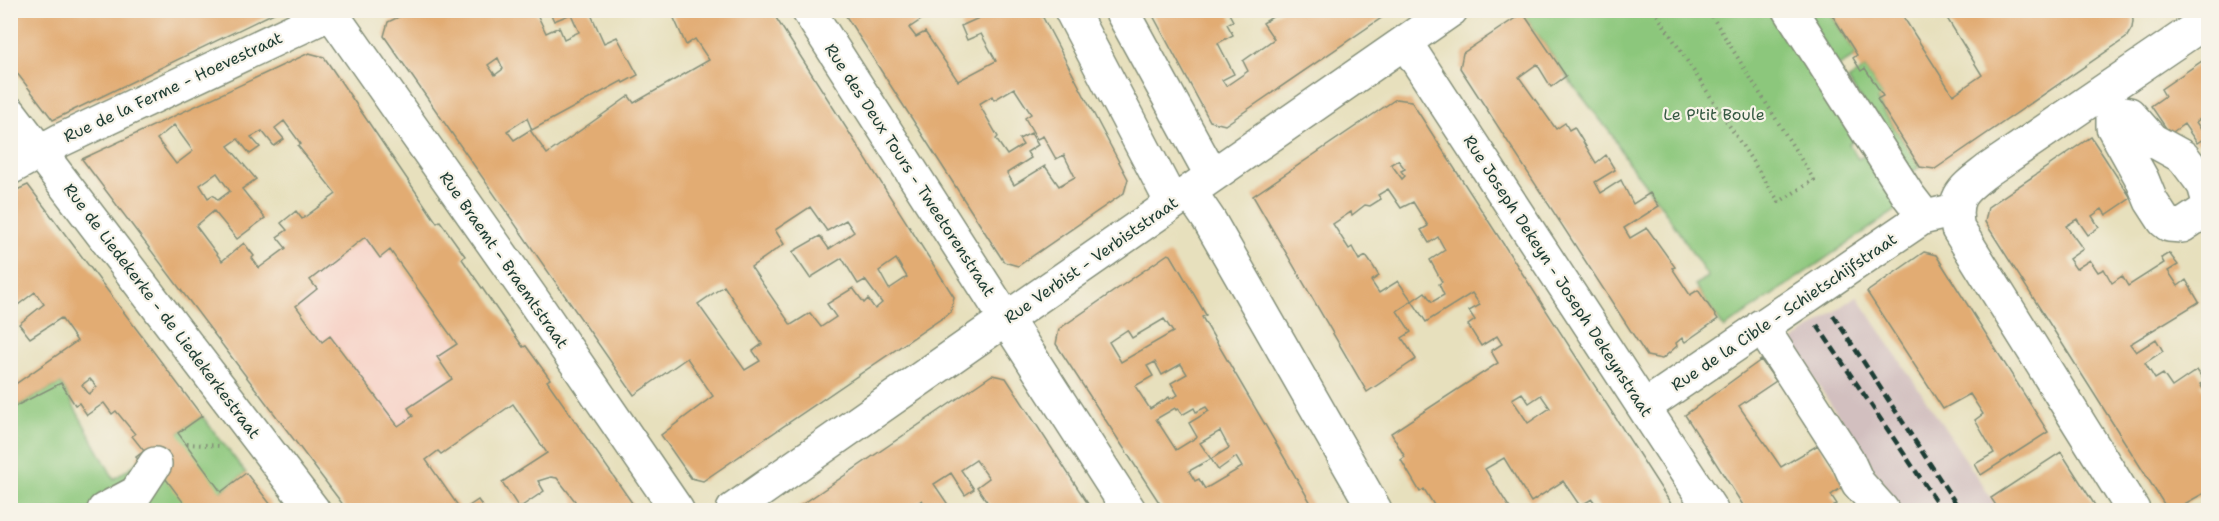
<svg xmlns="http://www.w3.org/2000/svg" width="2219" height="521" viewBox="0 0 2219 521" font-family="'Shantell Sans',sans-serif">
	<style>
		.built { fill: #f7d1c6 }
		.industrial { fill: #d2bfbf }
		.green { fill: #8cc77c; stroke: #568258; stroke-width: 1.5 }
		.building { fill: #e2ac73; fill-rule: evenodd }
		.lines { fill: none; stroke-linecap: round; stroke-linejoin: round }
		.minor-casing { stroke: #838e78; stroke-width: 36 }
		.major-casing { stroke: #838e78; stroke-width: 36 }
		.path { stroke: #838e78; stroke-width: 4; stroke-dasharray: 1.5 4.5; stroke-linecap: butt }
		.minor { stroke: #fff; stroke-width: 33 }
		.major { stroke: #fff; stroke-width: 33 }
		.rail { stroke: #1f3d34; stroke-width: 4.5; stroke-dasharray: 9 4.5; stroke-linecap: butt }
		.labels { text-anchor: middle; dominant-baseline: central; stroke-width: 4.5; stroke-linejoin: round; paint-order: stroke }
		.street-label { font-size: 16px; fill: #1f3d34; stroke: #f7f3e8 }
		.park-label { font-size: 16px; fill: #355942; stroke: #f7f3e8 }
	</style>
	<rect width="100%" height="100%" fill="#f7f3e8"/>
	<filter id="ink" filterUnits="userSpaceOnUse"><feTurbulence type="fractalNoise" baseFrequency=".0167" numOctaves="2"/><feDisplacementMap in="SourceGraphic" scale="12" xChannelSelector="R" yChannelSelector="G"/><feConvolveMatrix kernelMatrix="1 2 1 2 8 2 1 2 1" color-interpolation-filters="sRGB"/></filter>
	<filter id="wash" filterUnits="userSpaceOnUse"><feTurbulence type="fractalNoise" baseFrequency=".008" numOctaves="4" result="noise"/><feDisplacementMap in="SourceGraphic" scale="24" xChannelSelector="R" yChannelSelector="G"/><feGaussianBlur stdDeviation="1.35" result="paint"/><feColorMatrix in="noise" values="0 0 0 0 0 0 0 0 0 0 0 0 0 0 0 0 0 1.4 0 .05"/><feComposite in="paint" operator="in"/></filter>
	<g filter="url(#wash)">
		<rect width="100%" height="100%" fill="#e7e0bd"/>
		<!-- built -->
		<path class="built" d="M365,237L379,257L390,250L457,344L438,357L452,379L408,408L438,451L426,460L461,510H347L241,370L286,334L296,306L317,290L310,280Z"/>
		<!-- industrial -->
		<path class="industrial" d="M1857,296L1999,510H1901L1790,343Z"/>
		<!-- green -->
		<path class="green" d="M1526,10L1779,11L1858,138L1849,144L1858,159L1869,153L1902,206L1724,328L1695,285L1708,277L1661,205L1628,162L1612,135L1566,76L1523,13Z
			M1803,11H1829L1857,55L1838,67Z
			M1865,68L1883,96L1877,100L1920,167L1908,174L1848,80Z
			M61,383L114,479L202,416L246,473L196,510H11V409Z"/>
		<g id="blocks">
			<!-- building -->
			<path class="building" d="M10,10H280L53,120L10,64Z
				M413,10H535L546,33L559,27L564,39L579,32L571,14L554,21L549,10H589L604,43L617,37L638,75L623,83L622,81L532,130L527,118L507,131L514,140L530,130L547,154L629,96L634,103L709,60L695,39L686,45L673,16L683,10H771L954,297L951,312L703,481L691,478L661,435L713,396L687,358L634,395L384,36L388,22ZM498,58L503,69L495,75L488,65ZM810,207L827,231L846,220L854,232L829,249L820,236L792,252L810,278L842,258L858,284L865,280L882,303L875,309L868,299L864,303L853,288L827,304L836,317L821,327L810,313L791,325L751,267L784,244L775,230ZM896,259L907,277L889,289L879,271ZM724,286L762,344L753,351L760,361L745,370L698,304Z
				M842,10H900L903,15L910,10H936L909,28L916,37L925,32L958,81L996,61L981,34L967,40L961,26L988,14L986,10H1039L1128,179L1124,193L1018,266L1004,262ZM1014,88L1031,114L1025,118L1037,139L1043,136L1056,159L1064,155L1075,177L1059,186L1045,166L1014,185L1007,173L1031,158L1027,152L1038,145L1031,133L1019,139L1023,145L1007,155L996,139L998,137L979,104L992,96L994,100Z
				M941,10H964L946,19Z
				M1150,10H1227L1233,21L1227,24L1233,35L1218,43L1234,74L1222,80L1226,86L1248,71L1243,61L1274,39L1263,23L1283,10H1393L1225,125L1210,121Z
				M1829,10H1899L1953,95L1982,75L1942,10H2132L2133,21L2132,28L2126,38L1935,169L1920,167L1877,99L1883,96L1865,68L1861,71L1853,58L1857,55Z
				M1523,13L1566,76L1551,87L1537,64L1519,77L1556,129L1565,123L1569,130L1574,127L1596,163L1606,155L1615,170L1595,182L1601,193L1621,180L1633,204L1650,193L1659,206L1624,228L1630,238L1647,228L1675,267L1672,268L1690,295L1698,290L1718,319L1685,342L1682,338L1676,343L1677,346L1662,359L1647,356L1460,68L1463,53Z
				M309,53L324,57L437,223L440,221L465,256L462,259L523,347L526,346L550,379L547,381L637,510H573L575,501L557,478L551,477L538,481L544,491L519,508L502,482L547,453L513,404L441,454L438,451L426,460L461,510H347L82,159ZM284,121L301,144L298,146L336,194L302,219L296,211L281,223L287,230L277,237L286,248L259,268L252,258L254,256L244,243L222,261L196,226L214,211L237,239L265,218L242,189L256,179L228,146L238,139L250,154L260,147L251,137L262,131L274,146L284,139L275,128ZM174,125L193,151L176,164L157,139ZM217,173L230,191L218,200L213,195L208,198L200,185ZM365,237L380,258L390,250L457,344L437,357L452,379L408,408L413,416L398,426L330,336L322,342L296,306L317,289L310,280Z
				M2208,57V113L2196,122L2206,137L2197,143L2184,124L2170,134L2151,106L2165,96L2161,89Z
				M1396,99L1411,101L1675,510H1600L1592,499L1580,506L1563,481L1531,502L1504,458L1485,469L1511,510H1437L1424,489L1420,492L1401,460L1405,457L1391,433L1498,363L1491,351L1502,344L1497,336L1481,346L1468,325L1475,320L1469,311L1480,305L1472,293L1426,322L1412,301L1425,292L1432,302L1444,295L1439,284L1442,282L1430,260L1445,250L1438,237L1429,243L1421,230L1428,226L1413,202L1401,208L1388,189L1378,195L1381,199L1370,206L1365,205L1352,215L1351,212L1333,224L1349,249L1352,247L1359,260L1366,256L1373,266L1379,276L1371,281L1379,293L1398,281L1412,301L1397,311L1411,332L1402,338L1416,359L1367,392L1253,196ZM1398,160L1405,169L1401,171L1405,176L1402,179L1391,164ZM1522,393L1529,403L1541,395L1550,408L1528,423L1512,399Z
				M2091,137L2131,198L2106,215L2102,209L2092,216L2099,227L2088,235L2077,219L2066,226L2083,249L2069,259L2076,269L2090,260L2098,272L2104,269L2112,283L2122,276L2128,286L2164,263L2161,258L2169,253L2178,265L2168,271L2178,286L2186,280L2199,302L2130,344L2136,352L2156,339L2163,351L2145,363L2155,379L2163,374L2172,387L2197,370L2205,382L2200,384L2208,397V491L2179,507L2164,504L1985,222L1988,207Z
				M28,185L202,416L178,433L221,492L246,473L275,510H189L148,455L140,461L136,457L144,451L132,436L135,434L116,411L112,414L104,403L87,415L79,403L75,405L61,383L10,409V388L77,341L61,318L30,338L19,324L44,304L35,292L10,311V193ZM90,379L97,387L89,394L82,385Z
				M1924,252L1936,255L2048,432L1981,475L1975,464L1994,453L1975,420L1983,414L1970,394L1943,409L1867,292Z
				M1168,254L1171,255L1206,315L1202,317L1315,510H1164L1056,344L1059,329ZM1164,319L1173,332L1121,362L1109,342L1127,330L1132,338ZM1155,362L1162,375L1181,364L1187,374L1171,383L1178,395L1170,399L1169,397L1150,409L1135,386L1153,376L1147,366ZM1206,407L1209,411L1189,423L1197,437L1176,450L1156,419L1175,408L1176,410L1179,409L1182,415L1194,408L1196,412ZM1220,431L1229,448L1211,459L1218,470L1236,457L1242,467L1205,489L1199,479L1195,481L1189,471L1211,459L1200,443Z
				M1761,360L1776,381L1739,406L1781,467L1818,445L1845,485L1831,495L1837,504L1834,505L1838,510H1746L1685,415Z
				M992,375L1006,378L1092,510H982L990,506L977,487L989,478L976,460L961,470L974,489L965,495L951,473L934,484L949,506L943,510H929L922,500L914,506L916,510H794Z
				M2061,452L2098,510H1999L1991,498Z
				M478,500L485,510H468L466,508Z"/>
		</g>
	</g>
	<g filter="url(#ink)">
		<use href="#blocks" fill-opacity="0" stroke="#838e78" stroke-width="1.5"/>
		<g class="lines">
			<defs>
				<path id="minor" d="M329,10L533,300L677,510
					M808,10L1006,319L1451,10
					M1071,10L1172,203
					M1121,10L1212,176
					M1790,10L1908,195L1925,217
					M1405,42L1711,510
					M10,113L313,510
					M10,168L61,140L337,10
					M1190,192L1209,220L1375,510
					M2208,199L2204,185L2183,157L2152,140L2129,114L2117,112L2113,116V127L2142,179L2151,201L2164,221L2169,225L2182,226L2206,210L2208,200
					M1761,326L1847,459L1858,483L1882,510
					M1644,407L1922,218L1955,210
					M104,510L136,493L155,464
					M2133,510L1958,229C1951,195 1964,189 1988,170L2208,20"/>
				<path id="major" d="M733,510L1006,319L1129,510"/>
			</defs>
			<!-- minor casing -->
			<use href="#minor" class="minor-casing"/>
			<!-- major casing -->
			<use href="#major" class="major-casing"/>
			<!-- path -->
			<path class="path" d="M1654,10L1779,202L1814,180L1708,10
				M187,444L222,446"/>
			<!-- minor -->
			<use href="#minor" class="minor"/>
			<!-- major -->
			<use href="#major" class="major"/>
			<!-- rail -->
			<path class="rail" d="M1833,315L1960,510
				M1817,325L1942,510"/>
		</g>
	</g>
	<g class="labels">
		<!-- street labels -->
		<g class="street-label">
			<text transform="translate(173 87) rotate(-25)">Rue de la Ferme - Hoevestraat</text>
			<text transform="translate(910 170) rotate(57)">Rue des Deux Tours - Tweetorenstraat</text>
			<text transform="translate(504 260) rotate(55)">Rue Braemt - Braemtstraat</text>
			<text transform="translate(1091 260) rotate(-35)">Rue Verbist - Verbiststraat</text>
			<text transform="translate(1558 276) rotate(57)">Rue Joseph Dekeyn - Joseph Dekeynstraat</text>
			<text transform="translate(162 311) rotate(53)">Rue de Liedekerke - de Liedekerkestraat</text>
			<text transform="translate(1784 312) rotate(-34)">Rue de la Cible - Schietschijfstraat</text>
		</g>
		<!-- park labels -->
		<g class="park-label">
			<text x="1714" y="114">Le P'tit Boule</text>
		</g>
	</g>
	<!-- margin -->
	<rect width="2219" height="521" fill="none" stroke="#f7f3e8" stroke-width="36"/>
</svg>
